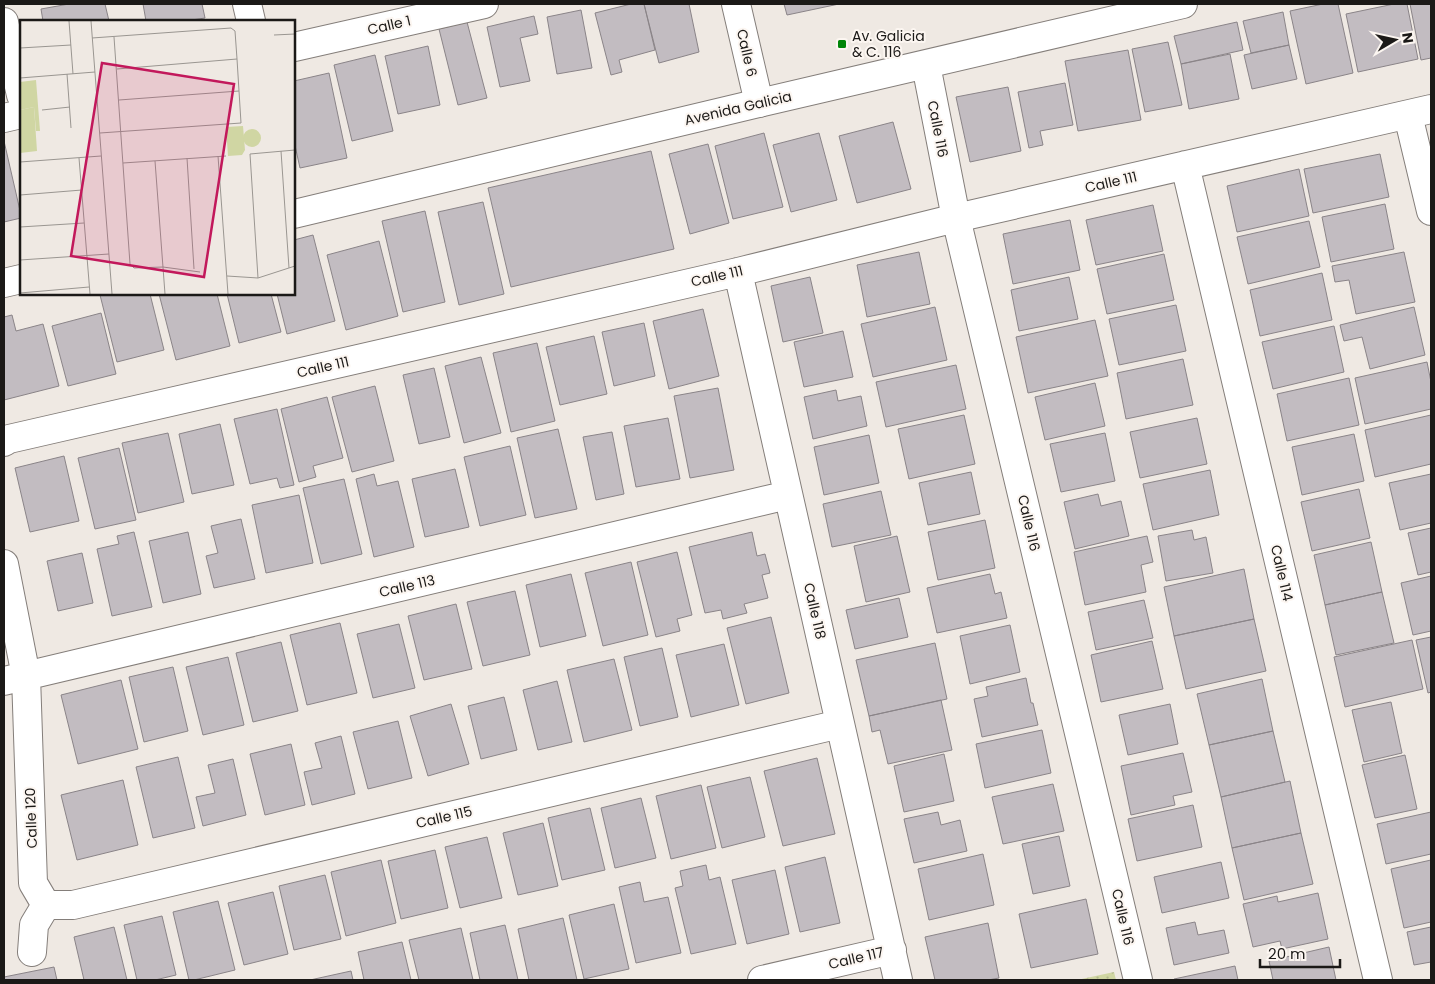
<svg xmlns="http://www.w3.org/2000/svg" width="1435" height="984" viewBox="0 0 1435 984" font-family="Poppins,sans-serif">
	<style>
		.grass { fill: url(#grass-dots) }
		.building { fill: #c2bcc1; stroke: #8a8488 }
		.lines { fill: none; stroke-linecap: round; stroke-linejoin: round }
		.minor-casing { stroke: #847e7a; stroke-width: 30 }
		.tertiary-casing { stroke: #847e7a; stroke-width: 30 }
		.minor { stroke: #fff; stroke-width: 28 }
		.tertiary { stroke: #fff; stroke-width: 28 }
		.poi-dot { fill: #008508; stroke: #fcf6f1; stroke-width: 2 }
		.labels { text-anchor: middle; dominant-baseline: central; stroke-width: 4; stroke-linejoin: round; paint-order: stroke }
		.street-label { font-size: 14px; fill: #1b1917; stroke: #fcf6f1 }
		.poi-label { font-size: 14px; fill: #1b1917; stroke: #fcf6f1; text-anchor: start }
		.inset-road { fill: none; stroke: #9a9691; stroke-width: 1 }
		.view { fill: #c2185b; fill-opacity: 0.15; stroke: #c2185b; stroke-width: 2.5 }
		.inset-edge { fill: none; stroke: #1b1917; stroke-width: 2.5 }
	</style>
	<defs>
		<pattern id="grass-dots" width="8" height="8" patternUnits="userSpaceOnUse" patternTransform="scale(1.25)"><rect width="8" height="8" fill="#d0d6a3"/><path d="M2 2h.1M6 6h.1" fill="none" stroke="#b2b78c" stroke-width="1.8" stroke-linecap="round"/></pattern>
	</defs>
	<rect width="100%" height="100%" fill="#efe9e3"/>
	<!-- grass -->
	<path class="grass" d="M1114,972L1116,980H1077Z"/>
	<!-- building -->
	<path class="building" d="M69,4H105L109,21H43L41,9Z
		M143,4H202L205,18L185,21H146Z
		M631,4H644L655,50L619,60L622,72L611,75L595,13Z
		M644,4H689L699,52L659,63Z
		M784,4H839L787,15Z
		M1323,4H1338L1353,73L1306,84L1290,11Z
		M1394,4H1407L1418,59L1358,72L1346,14Z
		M1410,4H1431V58L1421,60Z
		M581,10L592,68L557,74L547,17Z
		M1283,12L1289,45L1251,53L1243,21Z
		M534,16L538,34L520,38L530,81L500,87L487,27Z
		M467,22L487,98L458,105L439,29Z
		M1237,22L1243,50L1181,64L1174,36Z
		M1168,42L1182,105L1145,112L1132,49Z
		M1289,45L1297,79L1252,89L1244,55Z
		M428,46L440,105L398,114L385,56Z
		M1128,50L1141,120L1078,131L1065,61Z
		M1230,54L1239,99L1189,109L1181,64Z
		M375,55L393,131L352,141L334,65Z
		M329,73L347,158L300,168L294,141V81Z
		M1065,83L1073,125L1040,131L1043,145L1029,148L1018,92Z
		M1008,87L1021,151L970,162L956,97Z
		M893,122L911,189L857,203L839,136Z
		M764,133L783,207L733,219L715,146Z
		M819,133L837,200L791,212L773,145Z
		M4,141L21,215V218L4,222Z
		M708,144L729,223L690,234L669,154Z
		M651,151L674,249L511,287L488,188Z
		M1380,154L1389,197L1313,213L1304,169Z
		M1299,169L1309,216L1237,232L1227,186Z
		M483,202L504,294L459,305L438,212Z
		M1385,204L1394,249L1331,262L1322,217Z
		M1153,205L1163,251L1096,265L1086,220Z
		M425,211L445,302L403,312L382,221Z
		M1070,220L1080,270L1013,284L1003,234Z
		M1309,221L1320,267L1248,284L1237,237Z
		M313,235L335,321L287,334L277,294H294V240Z
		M379,241L398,316L346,330L327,255Z
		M919,252L930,304L867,317L857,265Z
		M1404,252L1415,302L1356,314L1349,280L1335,282L1332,266Z
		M1164,254L1174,300L1107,314L1097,269Z
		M1322,273L1332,320L1260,336L1250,290Z
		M810,277L823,333L783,342L771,286Z
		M1069,277L1078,319L1019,331L1011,290Z
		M104,294H150L164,350L117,362L100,295Z
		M159,294H217L230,346L176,360Z
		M227,294H271L281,332L239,343Z
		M1176,305L1186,351L1119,365L1109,319Z
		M935,307L947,360L873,377L861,324Z
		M1414,307L1425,355L1370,369L1362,337L1344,341L1340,325Z
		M703,309L719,376L669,389L653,321Z
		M101,313L116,374L68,386L52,326Z
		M12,315L16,331L43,324L59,386L4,400V317Z
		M1095,320L1108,376L1028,393L1016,337Z
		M644,323L655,376L614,386L602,332Z
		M1334,326L1344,372L1273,389L1262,342Z
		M843,331L853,377L804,387L794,342Z
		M594,336L607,394L560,405L546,347Z
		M537,343L555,421L511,432L493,353Z
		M481,357L501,433L464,443L445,366Z
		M1183,359L1193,405L1126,419L1117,373Z
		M1427,362L1431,382V409L1365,424L1355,378Z
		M956,365L966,409L886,427L876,382Z
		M434,368L450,437L419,444L403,375Z
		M1349,378L1359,425L1287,441L1277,394Z
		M1095,383L1105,426L1045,440L1035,397Z
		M375,386L394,461L352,472L332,397Z
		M718,388L734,470L690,478L674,396Z
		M836,390L838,401L861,396L867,426L813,439L804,397Z
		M327,397L343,458L313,466L316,477L299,482L281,409Z
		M277,409L294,485L280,488L277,478L250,484L234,419Z
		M964,415L975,464L909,479L898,429Z
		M1431,415V464L1375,477L1365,430Z
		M668,418L680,479L636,487L624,426Z
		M1197,418L1207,464L1140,478L1130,432Z
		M220,424L234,485L192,494L179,434Z
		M558,429L577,509L535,518L517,438Z
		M612,432L624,494L596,500L583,437Z
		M168,433L184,502L138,513L122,443Z
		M1105,433L1115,481L1061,492L1050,444Z
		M1354,434L1364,481L1302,495L1292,447Z
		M869,435L879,483L824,495L814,447Z
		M510,446L526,515L480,526L464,457Z
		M119,448L136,520L95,529L78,458Z
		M64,456L79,521L30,532L15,468Z
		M455,469L469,527L425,537L412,479Z
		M1210,470L1219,515L1153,530L1143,484Z
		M971,472L980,514L928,525L919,483Z
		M374,474L377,486L398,481L414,547L374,557L356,479Z
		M1431,474V523L1400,530L1389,483Z
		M344,479L362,554L321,564L303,488Z
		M1359,489L1370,538L1312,551L1301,502Z
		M881,491L891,535L832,547L823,504Z
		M1098,494L1101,506L1121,501L1129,536L1075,549L1064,502Z
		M299,495L313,563L266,573L252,505Z
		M241,519L255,579L214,588L206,556L218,553L211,526Z
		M985,520L995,568L938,580L928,532Z
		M1431,528V572L1418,575L1408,533Z
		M1192,530L1194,540L1206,537L1213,573L1166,581L1158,536Z
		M134,532L152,607L112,616L97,549L119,544L117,536Z
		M188,532L201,594L163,603L149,541Z
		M752,532L757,556L765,554L770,573L762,575L768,598L744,604L747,613L723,619L721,610L705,613L689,547Z
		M897,536L910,592L866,602L854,546Z
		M1147,536L1153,562L1141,565L1146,592L1085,605L1074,552Z
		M1371,542L1382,592L1325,605L1314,555Z
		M677,552L692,615L677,619L680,631L656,637L637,562Z
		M82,553L93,603L58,611L47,561Z
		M631,562L648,635L603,646L585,573Z
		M1244,569L1254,619L1174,636L1164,587Z
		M571,574L586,636L540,647L526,585Z
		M990,574L995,594L1001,592L1007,618L937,633L927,588Z
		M1431,576V631L1413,635L1401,583Z
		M515,591L530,655L483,666L467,602Z
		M1382,592L1394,643L1336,655L1325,605Z
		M899,598L908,637L855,649L846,610Z
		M1144,600L1153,638L1096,650L1088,612Z
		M456,604L472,669L424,680L408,616Z
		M771,617L789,693L746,704L727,628Z
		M1254,619L1266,671L1186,689L1174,636Z
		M340,623L357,693L307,705L290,635Z
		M399,624L415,688L373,698L357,634Z
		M1010,625L1020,672L970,684L960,636Z
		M1431,637V692L1428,693L1416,640Z
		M1412,640L1423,689L1345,707L1334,657Z
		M1152,641L1163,689L1101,702L1091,655Z
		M281,642L298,711L253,722L236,653Z
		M935,643L947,699L869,716L856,660Z
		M724,644L739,705L691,717L676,655Z
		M662,648L678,717L640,726L624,657Z
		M228,657L244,725L203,735L186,667Z
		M614,659L632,730L584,742L567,670Z
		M173,667L188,731L144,742L129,677Z
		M1026,678L1031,703H1033L1038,725L982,737L974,699L988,696L986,687Z
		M1262,679L1273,731L1209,745L1197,694Z
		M121,680L138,749L78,764L61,695Z
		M557,681L572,742L538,750L523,690Z
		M504,697L517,750L481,759L468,706Z
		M941,700L952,750L888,764L880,730L872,732L869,716Z
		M1391,702L1402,753L1364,762L1352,710Z
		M451,704L469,764L428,776L410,716Z
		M1170,704L1178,744L1128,755L1119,715Z
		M398,721L412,778L368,789L353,732Z
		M1042,730L1051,773L985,788L976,744Z
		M1273,731L1285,782L1221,797L1209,745Z
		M341,736L355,794L312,805L304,772L322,768L315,743Z
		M291,744L305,805L265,815L250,754Z
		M1183,753L1192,792L1173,796L1175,805L1131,815L1121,766Z
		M944,754L954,801L904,812L894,766Z
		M1405,755L1417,809L1375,818L1362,765Z
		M178,757L195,828L153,838L136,767Z
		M817,758L835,834L783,846L764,771Z
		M233,759L246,815L203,826L196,797L215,793L208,765Z
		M750,777L765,837L722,848L707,787Z
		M123,780L138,845L77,860L61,795Z
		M1290,781L1301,833L1232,848L1221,797Z
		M1053,784L1064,831L1003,844L992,797Z
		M701,785L716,848L671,859L656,796Z
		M641,798L656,858L615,868L601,808Z
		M1193,805L1202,847L1137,861L1128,819Z
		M590,808L605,870L562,880L548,818Z
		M938,812L941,825L960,820L967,851L914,863L904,819Z
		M1431,812V854L1386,864L1377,824Z
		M543,823L558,886L518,895L503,833Z
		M1301,833L1313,884L1244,900L1232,848Z
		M1059,836L1070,886L1033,894L1022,844Z
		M487,837L502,898L460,908L445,847Z
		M435,850L448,908L401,919L388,861Z
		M983,854L994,905L929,920L918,869Z
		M825,857L840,923L800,932L785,867Z
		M381,860L396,923L346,936L331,872Z
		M1431,860V922L1404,928L1391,869Z
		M1221,862L1229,898L1162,913L1154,877Z
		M706,865L709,880L720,877L736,944L691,954L675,888L683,886L680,871Z
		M775,870L789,934L747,944L732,880Z
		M325,875L341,939L294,950L279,886Z
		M640,882L644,902L668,897L681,953L636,963L619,887Z
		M273,892L288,954L244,965L228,903Z
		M1318,893L1328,939L1282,949L1280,941L1253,947L1243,904L1277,896L1278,902Z
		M1086,899L1098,954L1031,968L1019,914Z
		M218,901L235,970L194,980H189L173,912Z
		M614,904L629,969L584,979L569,915Z
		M162,916L176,975L155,980H137L124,925Z
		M563,918L577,980H529L518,929Z
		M1195,922L1198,935L1224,930L1229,953L1174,965L1166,928Z
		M988,923L999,978L988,980H935L925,937Z
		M505,925L518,980H480L470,933Z
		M114,927L127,980H84L74,937Z
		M1431,927V962L1414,965L1407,932Z
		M461,928L473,980H419L409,940Z
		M402,942L411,980H364L358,952Z
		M1329,947L1336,980H1273L1269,961Z
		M1235,966L1238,980H1174V979Z
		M54,967L57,980H4V977Z
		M351,971L353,980H310Z"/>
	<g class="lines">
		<defs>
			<path id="minor" d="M247,4L251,21
				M736,4L759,103
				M4,22L21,95
				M294,47L484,4
				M926,65L956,218L1138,980
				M1408,115L1431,211
				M4,118L21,114
				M1185,165L1378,980
				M738,272L898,980
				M4,442L9,439L738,272L956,218L1431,109
				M4,564L26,676L33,883L46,905L34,925L32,952
				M4,681L788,495
				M46,905H73L840,724
				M762,980L892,950"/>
			<path id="tertiary" d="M294,214L759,103L1183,4
				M4,283L21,279"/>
		</defs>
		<!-- minor casing -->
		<use href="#minor" class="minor-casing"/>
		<!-- tertiary casing -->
		<use href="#tertiary" class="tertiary-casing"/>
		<!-- minor -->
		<use href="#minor" class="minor"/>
		<!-- tertiary -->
		<use href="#tertiary" class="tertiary"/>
	</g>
	<!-- markers -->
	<rect class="poi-dot" x="837" y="39" width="10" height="10" rx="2.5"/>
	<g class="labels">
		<!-- street labels -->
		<g class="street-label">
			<text transform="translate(389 25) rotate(-13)">Calle 1</text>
			<text transform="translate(747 53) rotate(77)">Calle 6</text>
			<text transform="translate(738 108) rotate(-13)">Avenida Galicia</text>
			<text transform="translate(938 129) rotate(79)">Calle 116</text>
			<text transform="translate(1111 182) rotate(-13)">Calle 111</text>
			<text transform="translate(717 276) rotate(-13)">Calle 111</text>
			<text transform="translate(323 367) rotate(-13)">Calle 111</text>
			<text transform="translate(1029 523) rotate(77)">Calle 116</text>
			<text transform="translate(1282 573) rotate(77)">Calle 114</text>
			<text transform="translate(407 586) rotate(-13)">Calle 113</text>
			<text transform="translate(815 611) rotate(77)">Calle 118</text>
			<text transform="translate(444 817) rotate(-13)">Calle 115</text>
			<text transform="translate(31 818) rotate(-92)">Calle 120</text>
			<text transform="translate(1123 917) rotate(77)">Calle 116</text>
			<text transform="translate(856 958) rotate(-13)">Calle 117</text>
		</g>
		<!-- poi labels -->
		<g class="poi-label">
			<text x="852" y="36">Av. Galicia<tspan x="852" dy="16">&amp; C. 116</tspan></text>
		</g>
	</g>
	<!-- overview -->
	<g transform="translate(20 20)">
		<rect width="275" height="275" fill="#efe9e3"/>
		<path d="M16,60L20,111H16L14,87L0,90V62ZM223,106L225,130L222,135L208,136L206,107Z" fill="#d0d6a3"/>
		<path d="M14,87L17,131L0,133V90ZM223 118a9 9 0 1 1 18 0a9 9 0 1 1-18 0Z" fill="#d0d6a3"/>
		<path class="inset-road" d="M49,1L53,54M71,1L92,274M254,15L275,14M94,17L110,244L114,248L143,247L180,252M72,18L211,8L215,11L217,39L221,103L80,113M0,28L51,25M97,49L217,39M47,54L51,108M0,58L75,52M99,80L219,71M22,90L50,87M261,131L269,248M198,136L208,274M59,138L70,274M167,138L174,249M135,141L145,274M0,142L81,136M103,143L206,136M0,175L62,170M0,207L64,203M0,240L89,234M207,256L238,258L275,246M238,258L230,134L275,130M0,273L69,267"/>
		<path class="view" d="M82,43L214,64L184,257L51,236Z"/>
		<rect width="275" height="275" class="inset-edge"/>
	</g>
	<!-- border -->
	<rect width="1435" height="984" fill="none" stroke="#1b1917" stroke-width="10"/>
	<!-- north arrow -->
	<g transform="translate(1395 40) rotate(81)" stroke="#fcf6f1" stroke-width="4" paint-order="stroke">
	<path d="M0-4L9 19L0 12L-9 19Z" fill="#1b1917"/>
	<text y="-8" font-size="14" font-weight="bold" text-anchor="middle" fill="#1b1917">N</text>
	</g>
	<!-- scale -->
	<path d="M1260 959v8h80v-8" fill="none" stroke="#1b1917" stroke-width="2.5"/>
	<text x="1268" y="959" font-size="15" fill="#1b1917" stroke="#fcf6f1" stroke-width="4" paint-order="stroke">20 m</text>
</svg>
